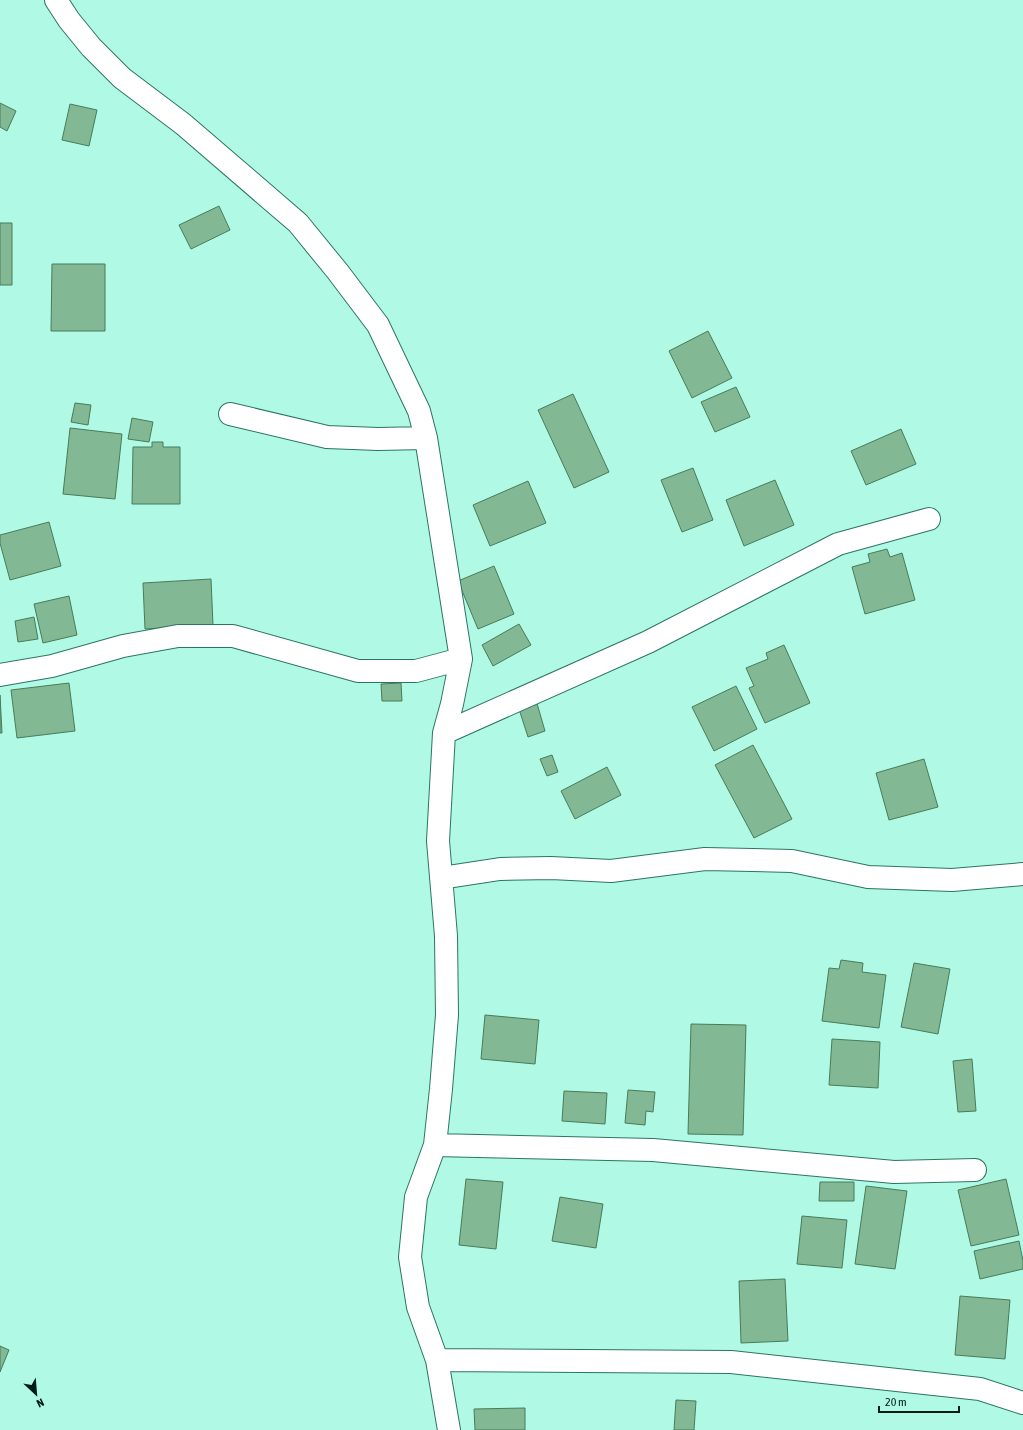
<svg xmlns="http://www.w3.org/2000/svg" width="1023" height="1430" viewBox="0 0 1023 1430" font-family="'Asap Condensed',sans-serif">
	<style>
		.building { fill: #82b894; stroke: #477c5a }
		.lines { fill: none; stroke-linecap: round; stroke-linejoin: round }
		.minor-casing { stroke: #2b7563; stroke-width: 24 }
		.minor { stroke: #fff; stroke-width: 22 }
	</style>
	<rect width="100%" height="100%" fill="#b0f9e4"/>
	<!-- building -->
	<path class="building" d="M0,103L16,111L7,131L0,127Z
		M70,104L97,110L89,146L62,140Z
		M219,206L230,230L191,249L179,225Z
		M0,223H12V285H0Z
		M52,264H105V331H51Z
		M708,331L732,378L692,398L669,351Z
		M736,387L750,417L715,432L701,402Z
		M573,394L609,472L574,488L538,410Z
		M75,403L91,405L88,425L71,422Z
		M132,418L153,422L149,442L128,439Z
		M70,428L122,434L115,499L63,494Z
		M901,429L916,464L866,485L851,451Z
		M152,442H163V447H180V504H132L133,447H152Z
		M693,468L713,520L682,532L661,480Z
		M775,480L794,525L744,546L726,500Z
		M528,481L546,523L490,546L473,505Z
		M49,522L61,566L10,580L0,543V535Z
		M887,549L890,557L902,553L915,600L865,614L852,567L870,562L868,554Z
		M494,566L514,614L478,629L458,581Z
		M211,579L213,625L145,629L143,583Z
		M69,596L77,635L43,643L34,604Z
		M34,617L38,639L18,642L15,621Z
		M519,624L531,645L493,666L482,645Z
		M784,645L810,703L765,723L749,688L754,686L746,668L768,659L766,653Z
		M69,683L75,731L17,738L11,690Z
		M401,683L402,701H382L381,684Z
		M736,686L757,729L714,751L692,707Z
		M0,695L2,733H0Z
		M536,700L545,731L528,737L518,706Z
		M753,745L792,819L754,838L715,765Z
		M552,755L558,772L547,776L540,759Z
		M924,759L938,807L889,820L876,773Z
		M607,767L621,795L575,819L561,791Z
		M841,960L863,963L862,972L886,975L879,1028L822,1021L829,968L839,969Z
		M914,963L950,969L938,1034L901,1027Z
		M485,1015L539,1020L535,1064L481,1059Z
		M691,1024L746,1025L743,1135L688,1134Z
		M832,1039L880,1042L878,1088L829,1085Z
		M972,1059L976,1111L958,1112L953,1061Z
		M628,1090L655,1092L653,1112L646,1111L645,1125L625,1123Z
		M564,1091L607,1093L605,1124L562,1121Z
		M466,1179L503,1182L496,1249L459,1245Z
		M1006,1179L1019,1235L971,1246L958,1190Z
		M820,1182H854V1201H819Z
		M866,1186L907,1191L895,1269L855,1264Z
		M560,1197L603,1204L596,1248L552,1241Z
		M802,1216L847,1220L842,1268L797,1264Z
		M1019,1241L1023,1261V1269L980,1279L974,1251Z
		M785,1279L788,1341L741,1343L739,1281Z
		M960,1296L1010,1300L1005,1359L955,1355Z
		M0,1346L9,1350L0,1372Z
		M676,1400L696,1401L694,1430H674Z
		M525,1408V1430H475L474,1409Z"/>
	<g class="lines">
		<defs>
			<path id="minor" d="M56,0L69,20L91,47L122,78L183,124L298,223L338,272L378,325L419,411L426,438L461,659L452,704L444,733L438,841L446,936L447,1015L441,1089L435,1145L416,1197L410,1257L418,1307L437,1360L449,1430
				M230,414L327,437L378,439L426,438
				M0,675L52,666L123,646L178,636H233L358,671H416L461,659
				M444,733L648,642L838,544L929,519
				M441,878L500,869L551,868L611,871L705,859L792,861L868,877L952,880L1023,874
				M435,1145L653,1150L894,1172L975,1170
				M437,1360L731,1362L980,1389L1023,1403"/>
		</defs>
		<!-- minor casing -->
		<use href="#minor" class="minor-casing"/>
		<!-- minor -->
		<use href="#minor" class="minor"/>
	</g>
	<!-- north arrow -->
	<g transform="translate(36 1394) rotate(154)" stroke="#b0f9e4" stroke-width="3" paint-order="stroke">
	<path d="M0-3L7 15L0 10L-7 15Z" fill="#001c16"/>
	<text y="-6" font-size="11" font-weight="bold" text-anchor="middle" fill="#001c16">N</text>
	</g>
	<!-- scale -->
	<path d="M879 1406v6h80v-6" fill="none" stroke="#001c16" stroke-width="2"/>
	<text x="885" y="1406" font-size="12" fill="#001c16" stroke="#b0f9e4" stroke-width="3" paint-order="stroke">20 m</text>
</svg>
